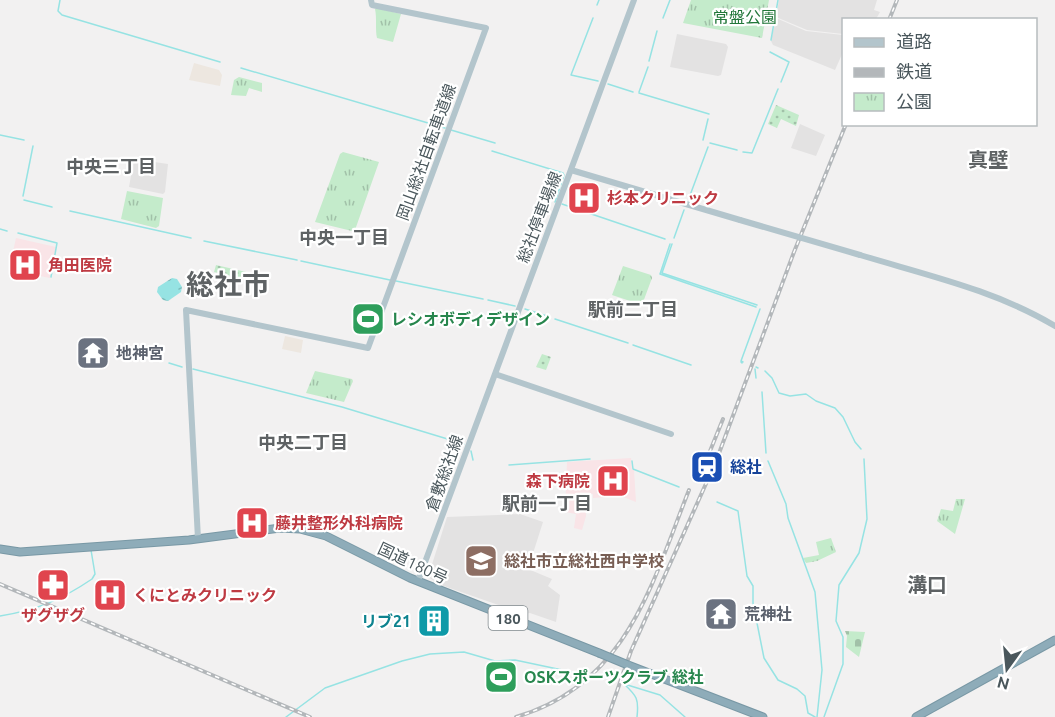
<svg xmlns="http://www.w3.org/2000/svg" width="1055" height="717" viewBox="0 0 1055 717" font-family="Ubuntu,'Noto Sans JP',sans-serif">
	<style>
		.commercial { fill: #ede7e0 }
		.education { fill: #e3e2e2 }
		.medical { fill: #f9e4e7 }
		.grass { fill: url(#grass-dots) }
		.cemetery { fill: url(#cemetery-stones) }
		.park { fill: url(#park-tufts) }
		.water { fill: url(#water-ripples) }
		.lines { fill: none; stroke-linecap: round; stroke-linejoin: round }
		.stream { stroke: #96e3e3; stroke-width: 1.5 }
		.highway-casing { stroke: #7998a5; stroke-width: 9 }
		.major { stroke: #b3c5cc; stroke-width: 6 }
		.highway { stroke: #8eacb9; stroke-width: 7 }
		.rail-casing { stroke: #b3b7ba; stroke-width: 4 }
		.rail { stroke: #fff; stroke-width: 1.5; stroke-dasharray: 4.5; stroke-linecap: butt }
		.highway-bridge-casing { stroke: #7998a5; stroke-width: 9; stroke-linecap: butt }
		.major-bridge { stroke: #b3c5cc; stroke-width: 6 }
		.highway-bridge { stroke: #8eacb9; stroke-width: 7 }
		.labels { text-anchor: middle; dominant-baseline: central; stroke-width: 4.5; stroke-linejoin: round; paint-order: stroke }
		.shield { fill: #fff; stroke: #80898d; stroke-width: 1.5 }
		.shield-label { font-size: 15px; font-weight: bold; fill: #4a575c }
		.park-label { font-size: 16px; fill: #22773a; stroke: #fff }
		.street-label { font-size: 16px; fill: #4a575c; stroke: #fff }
		.health-label { font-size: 16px; font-weight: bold; fill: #be3a42; stroke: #fff; text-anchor: start }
		.leisure-label { font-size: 16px; font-weight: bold; fill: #27864d; stroke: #fff; text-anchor: start }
		.worship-label { font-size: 16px; font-weight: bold; fill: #5b616d; stroke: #fff; text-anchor: start }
		.transit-label { font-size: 16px; font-weight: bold; fill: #164399; stroke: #fff; text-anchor: start }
		.education-label { font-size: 16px; font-weight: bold; fill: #785e54; stroke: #fff; text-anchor: start }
		.culture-label { font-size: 16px; font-weight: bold; fill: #0d838f; stroke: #fff; text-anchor: end }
		.neighbourhood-label { font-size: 18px; font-weight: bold; fill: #5e6264; stroke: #fff }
		.quarter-label { font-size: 20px; font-weight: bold; fill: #5e6264; stroke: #fff }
		.town-label { font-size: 28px; font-weight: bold; fill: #5e6264; stroke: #fff }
	</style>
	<defs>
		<pattern id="grass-dots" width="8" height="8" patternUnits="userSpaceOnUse" patternTransform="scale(1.5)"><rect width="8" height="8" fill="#c4ebcb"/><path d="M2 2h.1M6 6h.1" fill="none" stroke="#a1c1a8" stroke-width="1.8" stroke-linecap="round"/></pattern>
		<pattern id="cemetery-stones" width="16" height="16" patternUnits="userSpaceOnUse" patternTransform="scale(1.5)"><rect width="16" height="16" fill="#c4ebcb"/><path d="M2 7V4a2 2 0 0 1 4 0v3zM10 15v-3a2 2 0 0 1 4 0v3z" fill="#a1c1a8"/></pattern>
		<pattern id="park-tufts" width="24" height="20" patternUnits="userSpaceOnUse" patternTransform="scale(1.5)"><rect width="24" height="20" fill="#c4ebcb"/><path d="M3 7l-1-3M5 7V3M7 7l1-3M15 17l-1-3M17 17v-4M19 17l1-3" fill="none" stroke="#a1c1a8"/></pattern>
		<pattern id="water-ripples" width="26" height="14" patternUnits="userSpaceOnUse" patternTransform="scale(1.5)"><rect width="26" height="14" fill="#96e3e3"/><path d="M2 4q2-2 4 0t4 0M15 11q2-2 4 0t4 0" fill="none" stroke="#7cbbbb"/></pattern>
	</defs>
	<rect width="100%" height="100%" fill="#f2f1f1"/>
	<!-- commercial -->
	<path class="commercial" d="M194,63L219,70L222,75L220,86L189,80Z
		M285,336L303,340L301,353L282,349Z"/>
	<!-- education -->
	<path class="education" d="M779,0H877L874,10L880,12L876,19L844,20L843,34L807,30L776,17Z
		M776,18L806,31L843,35V52L835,70L773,45L771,41Z
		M677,34L726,44L728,47L721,75L718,76L670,67Z
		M800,124L825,135L816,156L791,148Z
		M134,159L168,164L165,192L163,194L129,187Z
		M520,514L543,522L528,569L552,579L548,586L560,595L556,622L530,613L524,614L441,585L428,577L447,517Z"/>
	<!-- medical -->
	<path class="medical" d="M16,238L56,247L50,278L14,271L10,265Z
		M631,458L632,470H634L636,502L621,496L593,498V494L585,495L586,516L582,530L574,528L576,514L565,512L567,462Z"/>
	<!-- grass -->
	<path class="grass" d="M776,105L799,115L796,126L781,119L777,128L768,124Z
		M216,265L255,274L254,281L214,272Z
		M542,354L551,357L546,370L536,367Z"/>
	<!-- cemetery -->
	<path class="cemetery" d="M845,631L865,632L859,657L846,647L847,636Z"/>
	<!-- park -->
	<path class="park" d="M691,0H769L762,38L683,23Z
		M377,8L401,14L393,42L377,38C375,30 377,18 375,9Z
		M239,77L262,83V92L249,88L246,96L231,95L234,80Z
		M343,152L379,162L355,230L352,231L315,222L340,154Z
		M127,191L163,198L159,226L156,228L121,219Z
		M623,266L651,275L652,278L642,305L612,295Z
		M315,371L352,379L353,381L344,402L306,393Z
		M956,499H965L955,534L937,521L941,509L953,511Z
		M831,538L836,552L817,561L806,563L803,558L819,555L816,542Z"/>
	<!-- water -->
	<path class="water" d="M172,278L177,279L182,287L181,292L168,301L163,300L157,292L158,287Z"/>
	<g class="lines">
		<!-- stream -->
		<path class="stream" d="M60,0L58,11L62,15L220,62
			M597,5L599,0
			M593,18L571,75L598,81
			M663,18L670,0
			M771,40L778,0
			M770,52L789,62L781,82
			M649,61L657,31
			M241,68L445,128
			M608,84L633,92
			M639,92L648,67
			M639,93L709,114
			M451,130L495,143
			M0,135L24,140
			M703,140L708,119
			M710,143L737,150
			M492,151L563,173L564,175L555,202
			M743,152L752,153L778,89
			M23,196L33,146
			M689,198L708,147
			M24,200L52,207
			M562,204L665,239
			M70,211L191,238
			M0,229L7,231
			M18,233L57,243L51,277
			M674,238L684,210
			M204,241L297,260
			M670,244L660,274L756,307
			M672,244L662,273L757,305
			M301,261L390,280
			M396,281L483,299
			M488,300L515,306
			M525,309L550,317
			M555,319L628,343
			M633,345L691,365
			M741,362L742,363
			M743,362L741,361L760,309
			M169,363L182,367
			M756,367L758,368
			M193,369L342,407L464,444
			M755,369L756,378
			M765,371L772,378L779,393L790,396L806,394L816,401L835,408L843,417L855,442L861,449
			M762,392L766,453
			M471,451L473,460
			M632,461L633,469L679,487
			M768,461L786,504L788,518L815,592L822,670L817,717
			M509,465L590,459
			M717,502L738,511L747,576L753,586V603L764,658L778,680L797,689L805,696L808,713L815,717
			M0,616C37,610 61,600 92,579L95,574L91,550
			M621,683L660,695L685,717
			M624,684C637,696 639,699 637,717
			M286,717L325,688L402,661L430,654L464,652L495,661L515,660L586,675
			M824,717L843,664V637L836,621L839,585L859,553L867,519L864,459"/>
		<defs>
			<path id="highway" d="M0,549L20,552L189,540L280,528L300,529L326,536L410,578L599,653
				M628,665L763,717
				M916,717L1055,640"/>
		</defs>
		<!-- highway casing -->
		<use href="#highway" class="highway-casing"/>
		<!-- major -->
		<path class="major" d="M571,170L740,220
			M860,255C926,275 995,290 1055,326
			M495,374L671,434
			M198,539L186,310L368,348L486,28L372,5L371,0
			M418,581L634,0"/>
		<!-- highway -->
		<use href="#highway" class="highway"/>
		<defs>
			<path id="rail" d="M889,20L897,0
				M706,461L723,419
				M715,464L794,252L846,124
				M0,584L310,717
				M516,717C627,684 651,586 689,490
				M608,717L631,651L713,468"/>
		</defs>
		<!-- rail casing -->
		<use href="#rail" class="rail-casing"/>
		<!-- rail -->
		<use href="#rail" class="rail"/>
		<defs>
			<path id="highway-bridge" d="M599,653L628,665"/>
		</defs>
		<!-- highway-bridge casing -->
		<use href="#highway-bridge" class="highway-bridge-casing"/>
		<!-- major-bridge -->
		<path class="major-bridge" d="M740,220L860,255"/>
		<!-- highway-bridge -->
		<use href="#highway-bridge" class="highway-bridge"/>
	</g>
	<!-- icons -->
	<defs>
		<symbol id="hospital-square" viewBox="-11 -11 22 22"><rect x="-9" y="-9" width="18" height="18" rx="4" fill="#e0444e" stroke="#fff"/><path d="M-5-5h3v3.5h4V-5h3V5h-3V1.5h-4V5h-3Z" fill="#fff"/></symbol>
		<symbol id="stadium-square" viewBox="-11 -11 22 22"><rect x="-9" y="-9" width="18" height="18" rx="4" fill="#2e9e5b" stroke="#fff"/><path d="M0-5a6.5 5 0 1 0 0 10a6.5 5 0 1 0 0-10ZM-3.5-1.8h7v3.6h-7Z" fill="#fff"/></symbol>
		<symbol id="temple-square" viewBox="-11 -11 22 22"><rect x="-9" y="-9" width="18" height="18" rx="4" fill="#6b7280" stroke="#fff"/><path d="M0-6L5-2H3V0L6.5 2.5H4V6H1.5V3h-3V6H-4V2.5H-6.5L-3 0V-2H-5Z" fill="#fff"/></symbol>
		<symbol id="station-square" viewBox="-11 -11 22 22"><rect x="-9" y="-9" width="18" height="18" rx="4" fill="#1a4fb4" stroke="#fff"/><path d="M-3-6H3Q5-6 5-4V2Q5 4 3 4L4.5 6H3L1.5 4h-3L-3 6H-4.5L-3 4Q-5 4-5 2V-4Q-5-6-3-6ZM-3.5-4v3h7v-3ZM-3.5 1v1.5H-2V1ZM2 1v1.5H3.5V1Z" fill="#fff"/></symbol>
		<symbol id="school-square" viewBox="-11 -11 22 22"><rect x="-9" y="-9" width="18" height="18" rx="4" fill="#8d6e63" stroke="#fff"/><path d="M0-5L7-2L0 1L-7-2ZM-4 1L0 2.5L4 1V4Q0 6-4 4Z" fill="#fff"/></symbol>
		<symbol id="pharmacy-square" viewBox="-11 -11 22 22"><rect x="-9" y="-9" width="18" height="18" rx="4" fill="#e0444e" stroke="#fff"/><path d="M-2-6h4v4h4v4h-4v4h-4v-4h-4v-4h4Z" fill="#fff"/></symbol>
		<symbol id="building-square" viewBox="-11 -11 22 22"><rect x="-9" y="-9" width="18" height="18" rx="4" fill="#0f9aa8" stroke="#fff"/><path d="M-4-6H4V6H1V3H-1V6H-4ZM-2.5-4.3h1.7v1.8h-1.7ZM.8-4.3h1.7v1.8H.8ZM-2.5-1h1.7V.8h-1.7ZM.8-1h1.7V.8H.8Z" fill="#fff"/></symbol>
	</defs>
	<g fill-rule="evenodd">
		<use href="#hospital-square" x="565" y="179" width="38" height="38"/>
		<use href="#hospital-square" x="6" y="246" width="38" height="38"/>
		<use href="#stadium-square" x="349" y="300" width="38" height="38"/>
		<use href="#temple-square" x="74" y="334" width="38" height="38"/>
		<use href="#station-square" x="688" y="448" width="38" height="38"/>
		<use href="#hospital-square" x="594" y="462" width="38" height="38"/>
		<use href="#hospital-square" x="233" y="504" width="38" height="38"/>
		<use href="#school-square" x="462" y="542" width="38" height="38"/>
		<use href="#pharmacy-square" x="34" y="566" width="38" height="38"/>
		<use href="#hospital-square" x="91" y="576" width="38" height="38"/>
		<use href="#temple-square" x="702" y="595" width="38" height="38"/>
		<use href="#building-square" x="415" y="602" width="38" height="38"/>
		<use href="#stadium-square" x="482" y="658" width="38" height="38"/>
	</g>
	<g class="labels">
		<!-- shield labels -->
		<rect class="shield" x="488.5" y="606" width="39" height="24" rx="4.5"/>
		<g class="shield-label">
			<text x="508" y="618">180</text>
		</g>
		<!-- park labels -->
		<g class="park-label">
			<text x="745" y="17">常盤公園</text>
		</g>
		<!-- street labels -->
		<g class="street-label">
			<text transform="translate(426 152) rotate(-70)">岡山総社自転車道線</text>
			<text transform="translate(539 217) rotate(-69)">総社停車場線</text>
			<text transform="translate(444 473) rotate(-70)">倉敷総社線</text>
			<text transform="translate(413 563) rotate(25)">国道180号</text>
		</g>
		<!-- health labels -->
		<g class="health-label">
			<text x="607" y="198">杉本クリニック</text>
			<text x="48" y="265">角田医院</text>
			<text x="590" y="481" text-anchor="end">森下病院</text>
			<text x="275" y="523">藤井整形外科病院</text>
			<text x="133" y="595">くにとみクリニック</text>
			<text x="53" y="615" text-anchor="middle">ザグザグ</text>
		</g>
		<!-- leisure labels -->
		<g class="leisure-label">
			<text x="391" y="319">レシオボディデザイン</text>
			<text x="524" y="677">OSKスポーツクラブ 総社</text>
		</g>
		<!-- worship labels -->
		<g class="worship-label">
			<text x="116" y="353">地神宮</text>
			<text x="744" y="614">荒神社</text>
		</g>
		<!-- transit labels -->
		<g class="transit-label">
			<text x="730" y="467">総社</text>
		</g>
		<!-- education labels -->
		<g class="education-label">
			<text x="504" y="561">総社市立総社西中学校</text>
		</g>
		<!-- culture labels -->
		<g class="culture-label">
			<text x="411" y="621">リブ21</text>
		</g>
		<!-- neighbourhood labels -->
		<g class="neighbourhood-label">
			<text x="111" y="166">中央三丁目</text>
			<text x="344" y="237">中央一丁目</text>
			<text x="633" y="309">駅前二丁目</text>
			<text x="303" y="442">中央二丁目</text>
			<text x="547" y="503">駅前一丁目</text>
		</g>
		<!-- quarter labels -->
		<g class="quarter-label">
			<text x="988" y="159">真壁</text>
			<text x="927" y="584">溝口</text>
		</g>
		<!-- town labels -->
		<g class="town-label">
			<text x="228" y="283">総社市</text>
		</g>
	</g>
	<!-- legend -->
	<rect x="842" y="18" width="195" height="108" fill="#ffffff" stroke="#b7bcbe" stroke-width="1.5"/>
	<rect x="854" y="38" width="30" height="9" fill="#b3c5cc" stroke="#b7bcbe" stroke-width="1.5"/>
	<text x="896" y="48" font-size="18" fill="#4a575c">道路</text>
	<rect x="854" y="68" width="30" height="9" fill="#b3b7ba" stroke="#b7bcbe" stroke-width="1.5"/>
	<text x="896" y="78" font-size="18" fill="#4a575c">鉄道</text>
	<rect x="854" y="93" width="30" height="18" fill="url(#park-tufts)" stroke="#b7bcbe" stroke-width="1.5"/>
	<text x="896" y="108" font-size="18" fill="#4a575c">公園</text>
	<!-- north arrow -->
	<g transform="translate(1007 669) rotate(195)" stroke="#ffffff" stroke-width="4.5" paint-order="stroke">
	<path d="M0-4.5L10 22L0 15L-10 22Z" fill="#4a575c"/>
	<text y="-9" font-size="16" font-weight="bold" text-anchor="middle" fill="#4a575c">N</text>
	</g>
</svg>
